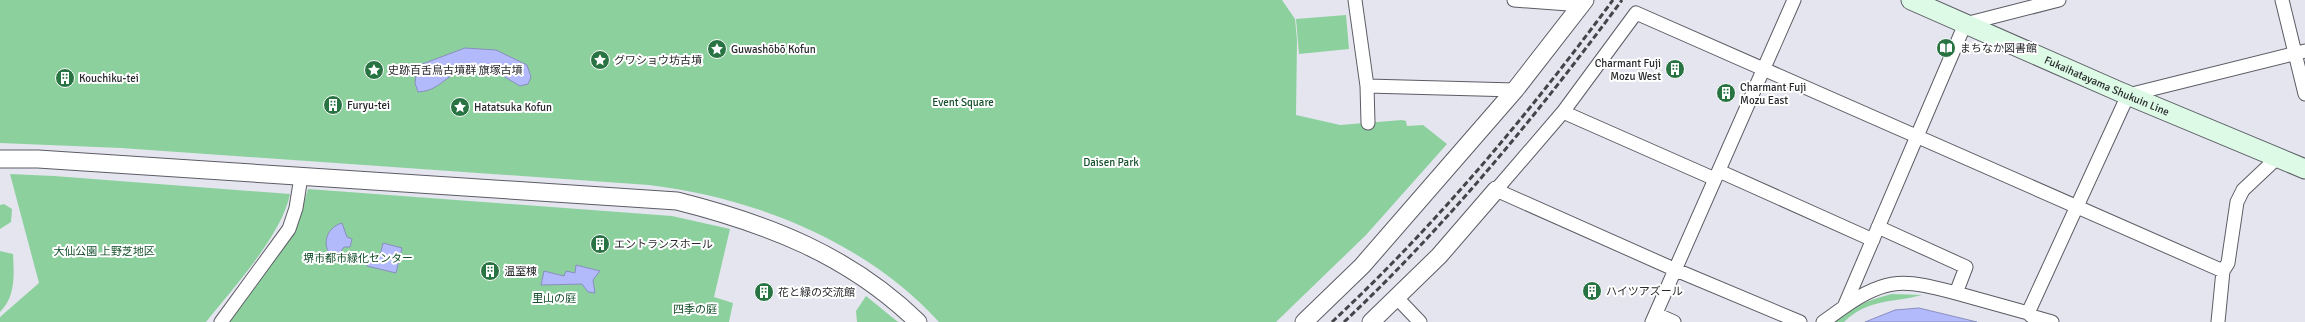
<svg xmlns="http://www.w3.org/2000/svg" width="2305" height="322" viewBox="0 0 2305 322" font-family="Signika,'Noto Sans JP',sans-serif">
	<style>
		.green { fill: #8cd19d }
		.water { fill: #b3bafc; stroke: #898ebe }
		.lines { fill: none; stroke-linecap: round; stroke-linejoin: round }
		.minor-casing { stroke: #5b5c64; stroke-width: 15 }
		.tertiary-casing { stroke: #5b5c64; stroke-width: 19 }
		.secondary-casing { stroke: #5b5c64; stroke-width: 21 }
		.minor { stroke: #fff; stroke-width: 13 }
		.tertiary { stroke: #fff; stroke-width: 17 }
		.secondary { stroke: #dcfae5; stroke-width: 19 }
		.rail { stroke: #444549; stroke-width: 3; stroke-dasharray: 6 3; stroke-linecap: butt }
		.labels { text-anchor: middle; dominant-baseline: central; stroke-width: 4; stroke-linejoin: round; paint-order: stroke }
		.poi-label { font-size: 11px; fill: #28292c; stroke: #fff; text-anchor: start }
		.street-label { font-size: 11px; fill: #28292c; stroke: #fff }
		.park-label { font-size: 11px; fill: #14502a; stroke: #fff }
	</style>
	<rect width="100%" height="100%" fill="#e4e5ef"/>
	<!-- green -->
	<path class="green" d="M0,0H1282L1295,19L1297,40L1296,115L1340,125L1402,120L1406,121L1407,126L1423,125L1447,144L1366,235L1276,322H939C866,242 756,198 649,185L121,148L0,143Z
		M1346,15L1349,49L1299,54L1296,19Z
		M10,174L54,176L290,194C282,235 233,288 206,322H0V317L39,283Z
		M308,189L672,216L730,229L714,297L733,303L729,322H230L296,229Z
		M4,204L12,209L11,222L0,229V205Z
		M0,251L13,254C14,275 16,296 0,312Z
		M1892,294L1922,295C1893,303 1869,298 1844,322H1831C1850,307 1869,300 1892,294Z
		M866,296L898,322H857L856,311Z"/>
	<!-- water -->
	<path class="water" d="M465,48L496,50L527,65L531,77L528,84L520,86C492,70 478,57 448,78C437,86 432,91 418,92L415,83L417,66Z
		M342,223L347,237L352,239L350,247H344L335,259C320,248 325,228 342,223Z
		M383,243L402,248L396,273L367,266L370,253L380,255Z
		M576,265L600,271L593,280L595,293L588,292L582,284L541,285L544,271L564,276L566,271L575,273Z
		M1919,308L1977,322H1865L1895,310Z"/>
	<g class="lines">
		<defs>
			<path id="minor" d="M1355,0L1367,86L1368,123
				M1514,0L1582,5
				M2282,0L2305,94
				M1367,86L1515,90
				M1563,112L1715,179
				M1719,171L1873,240
				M1878,227L1966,267L1956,293L2028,313L2128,95L2305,51
				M1397,298L1420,322
				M1844,307C1887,276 1907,280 1956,293
				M2028,313L2031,316L2052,322
				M1656,314L1674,322
				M221,322L289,229L296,208L301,177
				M1652,322L1794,0
				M1800,322L1676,270L1496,190L1563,112L1636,13L2223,271
				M1823,322L1844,307L1965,24L2059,0
				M2218,322L2223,271L2228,263L2237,202L2243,190L2277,158"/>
			<path id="tertiary" d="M0,159H38L677,201C768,224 849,255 918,322
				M1304,322L1362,266L1515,90L1585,0
				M1371,322L1439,256L1496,190"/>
			<g id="secondary">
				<path id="s1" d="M1911,0L2118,91L2305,169"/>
			</g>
		</defs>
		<!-- minor casing -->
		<use href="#minor" class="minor-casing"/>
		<!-- tertiary casing -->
		<use href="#tertiary" class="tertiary-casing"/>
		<!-- secondary casing -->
		<use href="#secondary" class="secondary-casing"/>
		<!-- minor -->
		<use href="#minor" class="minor"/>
		<!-- tertiary -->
		<use href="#tertiary" class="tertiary"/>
		<!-- secondary -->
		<use href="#secondary" class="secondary"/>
		<!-- rail -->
		<path class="rail" d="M1332,322C1436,225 1528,115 1613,0
			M1344,322C1447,225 1538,114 1622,0"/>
	</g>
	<!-- icons -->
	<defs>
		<symbol id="library-disc" viewBox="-11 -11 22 22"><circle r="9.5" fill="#287342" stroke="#fff"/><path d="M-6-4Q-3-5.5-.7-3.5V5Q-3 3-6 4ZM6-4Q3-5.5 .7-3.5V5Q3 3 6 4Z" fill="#fff"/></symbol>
		<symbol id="sight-disc" viewBox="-11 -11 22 22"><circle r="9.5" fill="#287342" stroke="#fff"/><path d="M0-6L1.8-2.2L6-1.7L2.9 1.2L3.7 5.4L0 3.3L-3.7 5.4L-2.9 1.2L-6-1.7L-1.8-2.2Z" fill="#fff"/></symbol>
		<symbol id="building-disc" viewBox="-11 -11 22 22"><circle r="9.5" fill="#287342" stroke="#fff"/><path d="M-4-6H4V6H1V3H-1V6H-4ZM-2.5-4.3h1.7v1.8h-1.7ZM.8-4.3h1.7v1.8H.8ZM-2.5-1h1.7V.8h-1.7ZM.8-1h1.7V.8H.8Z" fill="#fff"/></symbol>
	</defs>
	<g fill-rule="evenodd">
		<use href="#library-disc" x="1935" y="37" width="22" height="22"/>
		<use href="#sight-disc" x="706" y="38" width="22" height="22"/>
		<use href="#sight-disc" x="589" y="49" width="22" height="22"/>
		<use href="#building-disc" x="1664" y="58" width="22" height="22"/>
		<use href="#sight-disc" x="363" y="59" width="22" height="22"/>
		<use href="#building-disc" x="54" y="67" width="22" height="22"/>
		<use href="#building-disc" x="1715" y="82" width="22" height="22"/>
		<use href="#building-disc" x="322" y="94" width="22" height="22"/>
		<use href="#sight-disc" x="449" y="96" width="22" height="22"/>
		<use href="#building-disc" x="589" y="233" width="22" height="22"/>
		<use href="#building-disc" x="479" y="260" width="22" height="22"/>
		<use href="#building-disc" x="1581" y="280" width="22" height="22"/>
		<use href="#building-disc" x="753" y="281" width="22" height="22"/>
	</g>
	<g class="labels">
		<!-- poi labels -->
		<g class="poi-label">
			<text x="1960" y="48">まちなか図書館</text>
			<text x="731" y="49">Guwashōbō Kofun</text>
			<text x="614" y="60">グワショウ坊古墳</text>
			<text x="1661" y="63" text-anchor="end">Charmant Fuji<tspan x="1661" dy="13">Mozu West</tspan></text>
			<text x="388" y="70">史跡百舌鳥古墳群 旗塚古墳</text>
			<text x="79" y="78">Kouchiku-tei</text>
			<text x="1740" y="87">Charmant Fuji<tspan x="1740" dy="13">Mozu East</tspan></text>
			<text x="347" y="105">Furyu-tei</text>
			<text x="474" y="107">Hatatsuka Kofun</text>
			<text x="614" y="244">エントランスホール</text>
			<text x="504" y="271">温室棟</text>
			<text x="1606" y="291">ハイツアズール</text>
			<text x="778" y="292">花と緑の交流館</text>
		</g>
		<!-- street labels -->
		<g class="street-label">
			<text stroke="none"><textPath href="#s1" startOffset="214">Fukaihatayama Shukuin Line</textPath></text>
		</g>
		<!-- park labels -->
		<g class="park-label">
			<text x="963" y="102">Event Square</text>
			<text x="1111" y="162">Daisen Park</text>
			<text x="104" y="251">大仙公園 上野芝地区</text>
			<text x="358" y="258">堺市都市緑化センター</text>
			<text x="554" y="298">里山の庭</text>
			<text x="695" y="309">四季の庭</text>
		</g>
	</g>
</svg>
